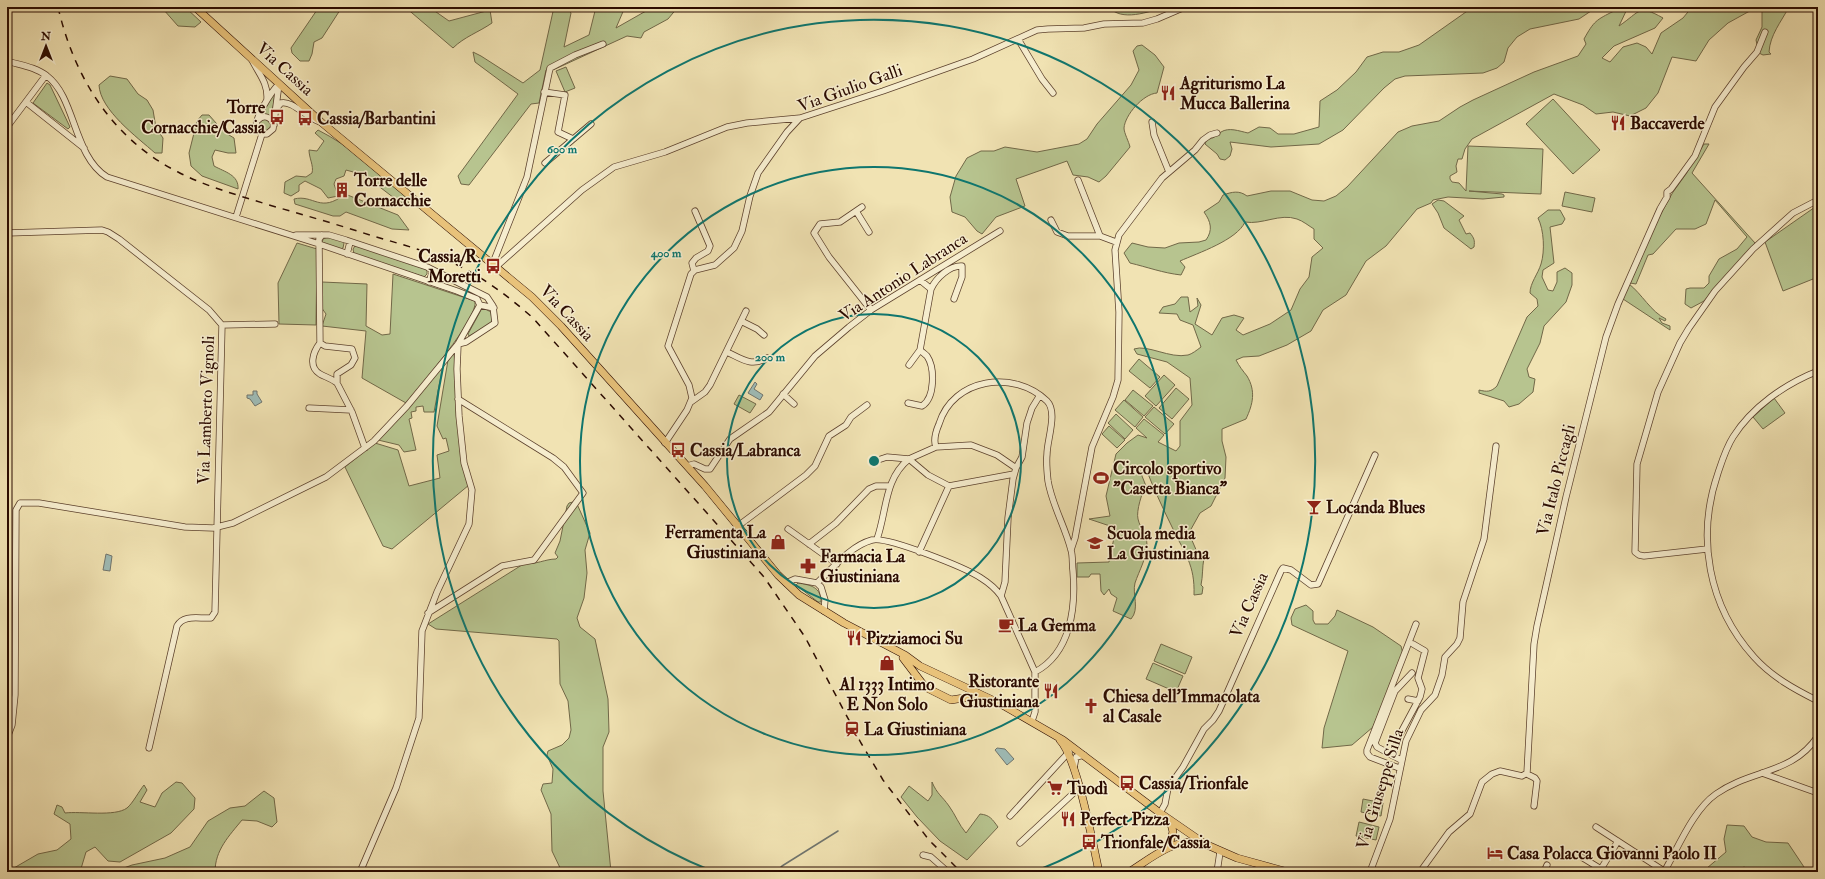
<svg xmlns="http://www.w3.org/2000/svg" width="1825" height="879" viewBox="0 0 1825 879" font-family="'IM FELL Double Pica',serif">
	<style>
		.green { fill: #b7c48f; stroke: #716848 }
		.water { fill: #9ebcb7; stroke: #70756e }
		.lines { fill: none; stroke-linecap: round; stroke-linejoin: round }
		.stream { stroke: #70756e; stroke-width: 1.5 }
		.minor-casing { stroke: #5c412d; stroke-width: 7 }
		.major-casing { stroke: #2b0b00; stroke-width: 8 }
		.minor { stroke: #f6edce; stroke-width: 5.5 }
		.major { stroke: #e8c27a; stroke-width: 7 }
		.rail { stroke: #2b0b00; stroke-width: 1.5; stroke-dasharray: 7 7; stroke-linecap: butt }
		.ring { fill: none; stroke: #0f766e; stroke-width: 2 }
		.labels { text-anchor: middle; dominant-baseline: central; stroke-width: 3; stroke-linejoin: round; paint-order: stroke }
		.street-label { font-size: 17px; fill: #2b0b00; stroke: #f6edce }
		.poi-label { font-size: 17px; font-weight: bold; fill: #2b0b00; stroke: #f6edce; text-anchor: start }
		.centre { fill: #0f766e; stroke: #f6edce; stroke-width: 2 }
		.ring-label { font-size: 12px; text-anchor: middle; font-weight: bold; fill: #0f766e; stroke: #f6edce; stroke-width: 3; stroke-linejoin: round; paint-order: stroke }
	</style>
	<rect width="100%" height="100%" fill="#f1e3b3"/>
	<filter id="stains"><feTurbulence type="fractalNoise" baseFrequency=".005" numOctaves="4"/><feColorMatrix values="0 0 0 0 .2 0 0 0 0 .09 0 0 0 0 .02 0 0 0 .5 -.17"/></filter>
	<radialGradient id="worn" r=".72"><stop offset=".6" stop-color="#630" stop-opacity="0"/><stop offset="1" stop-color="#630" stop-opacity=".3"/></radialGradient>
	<!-- green -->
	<path class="green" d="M156,7H185L201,22L195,27L178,26L163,9Z
		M319,7H342L322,38L314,42L312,54L309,61H300L292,53L291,48Z
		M405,7H429L449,21L490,10L492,23C479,32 464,37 453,48Z
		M554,7H567L571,13L564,47L589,35L596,7H625L616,28L653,7H678L668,19L644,32L641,38L627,36L553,70H546L539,103L531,104L469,185L461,184L458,176L518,94L475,62L473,52L481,56L523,83L540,70Z
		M1109,7H1164C1149,12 1121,22 1109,7Z
		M1473,7H1597L1579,19L1530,29L1517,37L1508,48L1504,62L1497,68L1483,73L1405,76L1395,79L1384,88L1343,130L1319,144L1271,147L1230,142L1232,149L1230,156L1225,160L1220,159L1217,154L1205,144L1207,139C1214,139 1215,136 1221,132C1229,127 1239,131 1248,133L1259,127L1270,128L1278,134H1294L1319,127L1320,101L1337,90L1356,72L1367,57L1383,52H1399L1419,45Z
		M1613,7H1628L1619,26C1641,11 1638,4 1663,18L1655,28L1614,46L1602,58L1610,62L1623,47L1637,43L1646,47L1652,54L1661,33L1683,18L1692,7H1757L1728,23L1709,40L1696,61L1672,57L1658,93L1646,108L1630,116L1613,112L1596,114L1583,105L1554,94L1472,139L1465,149L1462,159H1458L1456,166L1457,172L1450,176V179L1452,182L1459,183L1466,191L1468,146L1543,149L1541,194L1469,191L1502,194L1504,195V197L1483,199L1448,197L1433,200L1431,203L1417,209L1386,246L1366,261L1346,295L1323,310L1311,331L1287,345L1259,356L1243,357L1236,360C1239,366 1243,371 1247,376C1256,391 1253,404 1246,419L1222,429V441L1226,457L1225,478L1211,506L1200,513L1190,531L1191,538L1197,552L1204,558C1202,568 1203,576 1201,585L1203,587L1202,594L1194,595C1195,565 1185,554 1173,529C1163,509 1154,489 1146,469L1138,466L1146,486C1142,492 1136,511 1138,519C1140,528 1147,535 1147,545C1147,557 1139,571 1135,583C1132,594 1140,609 1131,619L1113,611L1117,598L1111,594L1109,589L1104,595L1101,591L1100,574H1091L1089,577H1077V563L1109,562L1116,528L1089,519L1110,516L1106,496L1116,454L1127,443L1138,435L1147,438L1136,428L1144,419L1164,435L1158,442L1176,451L1180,446V421L1192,405L1190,378L1167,362L1137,354L1134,349C1147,344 1170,359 1188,355C1192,354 1197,350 1201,347L1193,325L1180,320L1177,314L1159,313L1163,307L1175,304L1181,297H1188L1190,312L1198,306L1197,298L1201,305L1195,324L1212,335L1222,318L1234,315L1244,318L1236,330L1243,335L1270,324L1291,310L1300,289L1309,277L1312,257L1323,248L1314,239V229C1309,226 1303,221 1297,219C1280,213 1262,225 1245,222C1237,240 1198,253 1180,261L1185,267L1181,275C1163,273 1147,267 1130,263L1124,253L1132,243L1148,247L1165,248L1179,243L1199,242L1206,240C1213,230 1211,222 1204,212L1219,202L1223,195C1232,192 1239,190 1247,196L1271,191H1290L1312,200L1324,201L1336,196L1347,187L1398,132L1412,126L1439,121L1460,107L1473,100L1534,72L1578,56L1586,44L1584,39C1594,21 1596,20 1614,11Z
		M1762,7H1789C1781,22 1770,35 1769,52L1771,54L1763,55L1759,53L1756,40L1762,27Z
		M1142,45L1155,55L1164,67L1157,93C1143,94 1125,115 1124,128C1124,133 1129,142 1130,147L1106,176L1099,182L1088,177L1073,175L1067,161L1016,179L1025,206L996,217L982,234L977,231L965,217L952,212L950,197L956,176L967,158L981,151H994L1005,147L1037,152L1079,144L1087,139L1097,124L1131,85L1139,70L1133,51L1137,46Z
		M566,67L575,88L565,92L556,71Z
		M110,76L127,79L138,94L147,100L153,110L156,128L163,138L162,153H155C137,137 100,110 99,85Z
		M47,83L50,85L70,127L68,129L33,103Z
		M274,93H275L272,116L262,115Z
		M1553,99L1600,150L1573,174L1526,124Z
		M202,115H209L224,132L234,138L236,153H228L215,150L212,157L214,166C225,172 239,175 238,189L202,176L191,166L189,153L197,121Z
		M259 125a6 6 0 1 1 12 0a6 6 0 1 1-12 0Z
		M318,130C352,147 381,174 409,199L408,204L398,201L364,175L346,170L344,176L336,179L334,184L338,196L328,198L321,189L305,181L299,185V191L291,196L284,193L285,182L296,176L306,177L312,173C314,166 309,158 309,150L317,151L324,141L315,133Z
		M1704,144H1709L1692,173L1755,243L1704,301L1691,308L1685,304L1686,289L1690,288H1704L1709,283V276L1719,259L1737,249L1747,237L1715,200L1706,224L1695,229H1676L1653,254L1648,255L1636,284L1630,283L1658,219L1673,192L1686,174Z
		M1565,192L1595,198L1592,212L1562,206Z
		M345,194L398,215L409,230L392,229L346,212L340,216H333L295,204L294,199C314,194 320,214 345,194Z
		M1438,200L1444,201L1464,216L1459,220L1466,234L1470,233C1474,238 1475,240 1474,247L1471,249L1444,228L1438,213L1432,204Z
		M1818,205V277L1783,291L1765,242Z
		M1548,210H1560L1565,219L1562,224L1550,227L1554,263L1543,270L1542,277L1548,290L1553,291L1557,282V272L1565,268L1572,273V285L1566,302L1544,326L1540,343L1527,369L1529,377L1535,379L1533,392L1519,404L1509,407L1504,401L1479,393V390C1487,392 1491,392 1497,386L1527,317L1538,306L1537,299L1530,293C1530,283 1538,274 1541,264C1545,251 1544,230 1538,218Z
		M328,237L342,241L344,243L343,248L340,249L322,243L323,239Z
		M297,243L317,249L316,325L279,324L278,283Z
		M355,246H359L427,269V274L424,277L354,254L353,249Z
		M393,274L475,301C479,318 419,387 406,403L362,378L366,331L322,326L326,314L321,307L322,282L367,284L366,326L382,335L390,334Z
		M1629,284C1642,294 1651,312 1666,319L1665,321L1659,318L1662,323L1670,326V330L1623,299Z
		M483,308L491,312L492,321L485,328L469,336L468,334L481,310Z
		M454,351L455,371L469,485L392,549L383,546L345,467L375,443L398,450L409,486L440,478L437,455L449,451L446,438L443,439L437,426L448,360Z
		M1139,359L1160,377L1150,388L1129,371Z
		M443,365L434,412H424L423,406L416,407V411L411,412L412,418L409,419L416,450L404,452L399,445L378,440Z
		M1164,375L1175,385L1156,406L1145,396Z
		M1176,388L1189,399L1172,419L1159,408Z
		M1133,390L1153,406L1144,416L1125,400Z
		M739,395L756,404L750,413L734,404Z
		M1774,398L1785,413L1763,429L1753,417Z
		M1124,400L1143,417L1135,427L1115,410Z
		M1154,407L1174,424L1165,434L1145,417Z
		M1116,414L1133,430L1125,439L1108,423Z
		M1109,426L1125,440L1117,448L1102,434Z
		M573,502L577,504L590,533L585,550L587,573L584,598L577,618L580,627L595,639L608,699L609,732L603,747V791L611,872H562L552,851L551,814L541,790L543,784L552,783L553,769L547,755L548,751L562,745L569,738L571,730L568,701L560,684L559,641L557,639L436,629L428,624L525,563C536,565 545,559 556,559L558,557L555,553L560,541L567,506L569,503Z
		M798,583C811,585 821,587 821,602H818L796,585Z
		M1306,605L1313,611V620L1315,624H1328L1335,616L1337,610L1373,627L1401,646L1403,654L1373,727L1352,745L1322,748L1324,728L1348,651L1292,625L1291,618L1295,609Z
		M1161,644L1192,657L1185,674L1154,661Z
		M1153,663L1183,676L1176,692L1146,679Z
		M176,782L182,783L195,798L194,809L171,833L120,862L108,861L95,847L86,852L80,872H7L38,854L57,850L71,839L70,824L54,814L57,805L62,807L65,813C81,811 115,817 127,808C133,803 139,791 144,785L147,790L140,802L155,807L162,793Z
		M932,782C937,794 942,796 949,806C955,814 959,825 966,833L980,814C990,815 992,819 998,827L967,860L940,841L917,817L901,797L909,786L928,801L932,795Z
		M264,791L274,798L277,822L272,827L257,821L242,820C229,836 215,850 215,872H113L132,865L165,858L190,847L208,821L230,808L245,806Z
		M1363,799L1383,803L1381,816L1361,812Z
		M1359,822L1379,827L1376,840L1356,836Z
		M1727,825L1744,826L1752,837L1766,842L1788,843L1804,867V872H1755L1744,867L1733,872H1708L1707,868L1726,852L1724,839Z"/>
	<!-- water -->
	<path class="water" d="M755,382L757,384L754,389L763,395L760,400L748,393Z
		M253,391H257V394L262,402L255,406L250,399L247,398V395H253Z
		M106,554L112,556L110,571L103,570Z
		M997,748L1005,749L1014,759L1007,765L995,750Z"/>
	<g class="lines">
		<!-- stream -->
		<path class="stream" d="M1515,8L1518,7
			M776,872L782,866L838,831"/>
		<defs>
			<path id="minor" d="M1018,39L1042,79L1053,93
				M252,60C259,74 268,83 267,99
				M7,61C20,65 36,67 47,76C76,98 73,156 107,177L319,244L457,291L477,299L480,305
				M279,84L273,129L267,134H262L256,128C255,117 271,92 279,84Z
				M544,92L565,95L558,132L573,139
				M26,102L84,148
				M276,109L281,103C292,100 307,118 320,122
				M258,120C264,114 271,117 274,125
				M1152,122L1154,135L1169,172
				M7,127L46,75
				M545,163L591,124
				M1078,180L1100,236
				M862,207L840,222L820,224L814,233L829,257L871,310
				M856,211L869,232
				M236,217L262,134
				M1051,220L1057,232L1068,236H1100L1116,242
				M7,233L102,230L108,232L119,239L209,310L222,325L215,612L211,618C199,619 184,614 177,626L149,748
				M296,235H329L346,240L427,267L487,297L493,306L495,323L466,342L458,344
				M347,254L350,242
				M493,263L527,177L550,68L575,55L603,44
				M497,266L582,190L614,167L665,152L727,127L747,123L800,118
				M694,271L692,263L696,258L708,251L710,246L695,211
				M429,282L433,270
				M931,289C936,278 950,265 962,266V277L954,299
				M480,305L494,308
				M741,321L757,329L764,335
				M222,325L275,324
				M320,343L325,346L352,349L355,358L351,365L337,374V383L352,412L365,448
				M320,343L319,239L322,235
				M320,343C313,352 308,367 320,374C325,377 331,378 337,383
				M727,352C742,359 751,367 767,358
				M909,365L920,350
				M1818,371C1785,384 1752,407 1733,437C1726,448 1722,461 1718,473C1696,537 1708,606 1754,657C1772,677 1794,689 1818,701
				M783,394L794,404
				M691,402L705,392L710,385L746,311
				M908,403L922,406C935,398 935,368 927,356C925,354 922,352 920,350L931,289L920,280
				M309,408L351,410
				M665,443L687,410L692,398L689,385L668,346L691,274L695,270L715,265L734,248L742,231L750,196L758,173L787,132L800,118L883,91L973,59L1037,30L1048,29L1084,28L1104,24L1143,23L1157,19L1185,7
				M936,447C933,440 936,431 939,424C953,378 1014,369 1047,401C1058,412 1047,440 1047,454C1046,463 1047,472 1048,481C1052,505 1065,526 1071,550C1073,556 1072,564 1073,571C1076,607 1071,653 1035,672
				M909,459L928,475L949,486L1014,474
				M878,460L887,457L909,459L936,447L971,445L997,455L1016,468
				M687,466L694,464L705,469H710L730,439L769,412L815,356L849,327L871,310L1000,231
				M738,526L806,475L815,466L829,436L846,425L851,417L867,405
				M788,529L837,564
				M877,539C887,511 884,479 909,459
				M809,544L836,523L869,489L876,486H889
				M1707,549L1644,556L1639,555L1635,552L1637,464L1658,392L1680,343L1689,328L1715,291L1753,249L1793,213L1818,200
				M1071,550L1075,538L1092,447L1113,397L1118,380L1119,312L1115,250L1119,235L1162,178L1195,150L1203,140L1210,135L1217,133
				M919,552L949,486
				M786,583L795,579L817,583L821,587L825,600L824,611
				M817,583C833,568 850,546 872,540C887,536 966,568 981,578C989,583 996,589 1001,596L1035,672V712L1032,721
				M1001,596L1005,582L1008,518L1013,479L1016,468L1022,457L1027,423L1032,408L1040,395
				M428,613L502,566L534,560L583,493L564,467L553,458L458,399
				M1408,699L1418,701
				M7,738L12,725L15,695L16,510L20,503H39L185,527L213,528L233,523L326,477L374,441L407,406L458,344L480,305
				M1393,756L1398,738L1420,697L1422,689L1418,678L1425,651L1413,644
				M1401,760L1377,747L1375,743L1395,691L1412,673
				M1074,768L1076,757L1084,755
				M1399,768L1370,757L1367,753V750L1416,624
				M1762,773L1818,793
				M1527,774L1535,778L1537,781L1534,806
				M1160,813L1165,804L1168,788L1183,767L1204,729L1213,720L1219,711L1281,571L1283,568L1291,570L1311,585L1318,584L1375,455
				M1010,816L1069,752
				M1596,827L1664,871
				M1020,843L1079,788
				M923,855L931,857L948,872
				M1583,858L1601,869L1618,841
				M360,872L396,788L419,718L422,631L437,592L469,524L472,490L464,463L459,416L457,369L458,345
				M1217,872L1220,852
				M1370,872L1390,819L1406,741L1421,710L1435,695L1442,675L1445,657L1457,644L1460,638L1463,602L1484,539L1496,446
				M1420,872L1449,832L1470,814L1482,782L1492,774L1500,771L1522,776L1527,773L1534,644L1537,626L1566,497L1606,337L1618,304L1660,209L1667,197V192L1671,189L1695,156L1715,107L1744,67L1757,52L1765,32
				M1544,872L1547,865
				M1664,872C1678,848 1693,810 1716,794C1751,769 1792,775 1818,736"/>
			<path id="major" d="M195,7L321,122L532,297L561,326L705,486L778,575L799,595L844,623L905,655L920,666L999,703L1063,740L1160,813L1205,844L1237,858L1288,872
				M903,658L925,687L951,700L970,697H982
				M1060,740C1077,758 1093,844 1099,872
				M1168,848L1173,832L1170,820
				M1129,872C1150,859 1175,837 1201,843"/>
		</defs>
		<!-- minor casing -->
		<use href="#minor" class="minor-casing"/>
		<!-- major casing -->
		<use href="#major" class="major-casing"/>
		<!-- minor -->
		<use href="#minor" class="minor"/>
		<!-- major -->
		<use href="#major" class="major"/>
		<!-- rail -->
		<path class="rail" d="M58,7C74,77 112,139 178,172C207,187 238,195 269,205C304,215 339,225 373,236C400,244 428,251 453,263C483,277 508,296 533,318L764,577L805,637L861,743L883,780L929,840L961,872"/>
	</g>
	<!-- distance rings -->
	<g class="ring">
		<circle cx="874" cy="461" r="147"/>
		<circle cx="874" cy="461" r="294"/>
		<path d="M712 871A441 441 0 1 1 1036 871"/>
	</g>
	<!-- icons -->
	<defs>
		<symbol id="restaurant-bare" viewBox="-9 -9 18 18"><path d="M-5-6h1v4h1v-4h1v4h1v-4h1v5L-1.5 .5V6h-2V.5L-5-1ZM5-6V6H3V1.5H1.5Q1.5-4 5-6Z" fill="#8f2418" stroke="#f6edce" stroke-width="2.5" paint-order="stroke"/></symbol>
		<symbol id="bus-bare" viewBox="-9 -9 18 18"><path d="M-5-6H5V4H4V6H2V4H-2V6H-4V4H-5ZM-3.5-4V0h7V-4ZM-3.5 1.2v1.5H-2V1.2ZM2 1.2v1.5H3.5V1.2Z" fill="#8f2418" stroke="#f6edce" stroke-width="2.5" paint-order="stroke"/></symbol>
		<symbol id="building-bare" viewBox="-9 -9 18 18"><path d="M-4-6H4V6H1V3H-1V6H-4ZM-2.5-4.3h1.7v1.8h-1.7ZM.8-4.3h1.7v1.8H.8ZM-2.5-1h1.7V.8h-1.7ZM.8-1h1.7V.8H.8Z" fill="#8f2418" stroke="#f6edce" stroke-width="2.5" paint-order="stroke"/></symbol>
		<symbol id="stadium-bare" viewBox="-9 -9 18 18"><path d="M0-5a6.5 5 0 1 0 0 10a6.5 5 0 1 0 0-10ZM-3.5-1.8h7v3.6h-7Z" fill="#8f2418" stroke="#f6edce" stroke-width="2.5" paint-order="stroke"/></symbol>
		<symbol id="bar-bare" viewBox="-9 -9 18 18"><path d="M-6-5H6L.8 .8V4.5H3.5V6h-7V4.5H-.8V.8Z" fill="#8f2418" stroke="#f6edce" stroke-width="2.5" paint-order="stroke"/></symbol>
		<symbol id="shop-bare" viewBox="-9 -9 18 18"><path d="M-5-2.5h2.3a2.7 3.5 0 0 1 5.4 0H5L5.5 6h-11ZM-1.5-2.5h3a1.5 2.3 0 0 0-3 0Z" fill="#8f2418" stroke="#f6edce" stroke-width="2.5" paint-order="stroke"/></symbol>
		<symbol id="school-bare" viewBox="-9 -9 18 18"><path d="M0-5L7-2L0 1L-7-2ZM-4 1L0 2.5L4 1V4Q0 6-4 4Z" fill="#8f2418" stroke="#f6edce" stroke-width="2.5" paint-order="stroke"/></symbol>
		<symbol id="pharmacy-bare" viewBox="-9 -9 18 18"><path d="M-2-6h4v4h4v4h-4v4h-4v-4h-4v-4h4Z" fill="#8f2418" stroke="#f6edce" stroke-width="2.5" paint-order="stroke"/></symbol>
		<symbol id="cafe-bare" viewBox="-9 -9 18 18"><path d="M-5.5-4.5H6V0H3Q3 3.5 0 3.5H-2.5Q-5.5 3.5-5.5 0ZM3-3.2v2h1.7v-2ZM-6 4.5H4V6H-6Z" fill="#8f2418" stroke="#f6edce" stroke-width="2.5" paint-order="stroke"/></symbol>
		<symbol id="church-bare" viewBox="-9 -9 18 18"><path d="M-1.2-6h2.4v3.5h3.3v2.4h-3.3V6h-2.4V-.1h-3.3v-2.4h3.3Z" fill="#8f2418" stroke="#f6edce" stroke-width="2.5" paint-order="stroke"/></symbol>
		<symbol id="station-bare" viewBox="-9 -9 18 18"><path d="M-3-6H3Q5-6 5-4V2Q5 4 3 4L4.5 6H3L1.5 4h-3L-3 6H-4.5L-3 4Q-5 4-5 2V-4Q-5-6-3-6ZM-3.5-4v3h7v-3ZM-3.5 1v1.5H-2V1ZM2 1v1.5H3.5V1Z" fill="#8f2418" stroke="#f6edce" stroke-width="2.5" paint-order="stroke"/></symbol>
		<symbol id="supermarket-bare" viewBox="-9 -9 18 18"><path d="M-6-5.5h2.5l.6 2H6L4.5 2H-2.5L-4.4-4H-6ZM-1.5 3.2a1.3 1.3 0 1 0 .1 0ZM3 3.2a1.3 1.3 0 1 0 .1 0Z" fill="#8f2418" stroke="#f6edce" stroke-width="2.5" paint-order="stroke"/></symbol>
		<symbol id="hotel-bare" viewBox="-9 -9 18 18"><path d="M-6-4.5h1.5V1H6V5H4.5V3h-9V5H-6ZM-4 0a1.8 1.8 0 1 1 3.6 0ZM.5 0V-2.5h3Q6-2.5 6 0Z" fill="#8f2418" stroke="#f6edce" stroke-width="2.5" paint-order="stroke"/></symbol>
	</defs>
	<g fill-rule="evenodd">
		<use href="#restaurant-bare" x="1157" y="82" width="22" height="22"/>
		<use href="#bus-bare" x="266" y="106" width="22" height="22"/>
		<use href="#bus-bare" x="294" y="107" width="22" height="22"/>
		<use href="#restaurant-bare" x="1607" y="112" width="22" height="22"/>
		<use href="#building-bare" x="331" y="179" width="22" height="22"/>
		<use href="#bus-bare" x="482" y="255" width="22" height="22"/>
		<use href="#bus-bare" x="667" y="439" width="22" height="22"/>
		<use href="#stadium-bare" x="1090" y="467" width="22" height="22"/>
		<use href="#bar-bare" x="1303" y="496" width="22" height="22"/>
		<use href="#shop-bare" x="767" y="531" width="22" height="22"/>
		<use href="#school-bare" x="1084" y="532" width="22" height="22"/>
		<use href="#pharmacy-bare" x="797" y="555" width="22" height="22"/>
		<use href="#cafe-bare" x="995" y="614" width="22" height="22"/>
		<use href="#restaurant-bare" x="843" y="627" width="22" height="22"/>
		<use href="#shop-bare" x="876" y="652" width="22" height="22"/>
		<use href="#restaurant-bare" x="1040" y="680" width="22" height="22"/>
		<use href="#church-bare" x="1080" y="695" width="22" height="22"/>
		<use href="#station-bare" x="841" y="718" width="22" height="22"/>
		<use href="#bus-bare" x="1116" y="772" width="22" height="22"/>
		<use href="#supermarket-bare" x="1044" y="777" width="22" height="22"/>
		<use href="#restaurant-bare" x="1057" y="808" width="22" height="22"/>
		<use href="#bus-bare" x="1078" y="831" width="22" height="22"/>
		<use href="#hotel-bare" x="1484" y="842" width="22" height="22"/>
	</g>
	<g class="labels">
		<!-- street labels -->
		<g class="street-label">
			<text transform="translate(285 69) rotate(42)">Via Cassia</text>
			<text transform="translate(850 88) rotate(-20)">Via Giulio Galli</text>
			<text transform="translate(903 277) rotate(-33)">Via Antonio Labranca</text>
			<text transform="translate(567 313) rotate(47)">Via Cassia</text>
			<text transform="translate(206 410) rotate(-88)">Via Lamberto Vignoli</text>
			<text transform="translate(1556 480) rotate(-76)">Via Italo Piccagli</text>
			<text transform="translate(1249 605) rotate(-66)">Via Cassia</text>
			<text transform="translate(1380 789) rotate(-73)">Via Giuseppe Silla</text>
		</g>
		<!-- poi labels -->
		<g class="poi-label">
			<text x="1180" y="83">Agriturismo La<tspan x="1180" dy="20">Mucca Ballerina</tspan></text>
			<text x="265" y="107" text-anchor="end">Torre<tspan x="265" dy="20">Cornacchie/Cassia</tspan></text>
			<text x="317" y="118">Cassia/Barbantini</text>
			<text x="1630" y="123">Baccaverde</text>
			<text x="354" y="180">Torre delle<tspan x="354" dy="20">Cornacchie</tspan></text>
			<text x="481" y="256" text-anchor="end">Cassia/R.<tspan x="481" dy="20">Moretti</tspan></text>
			<text x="690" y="450">Cassia/Labranca</text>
			<text x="1113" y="468">Circolo sportivo<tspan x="1113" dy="20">"Casetta Bianca"</tspan></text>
			<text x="1326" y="507">Locanda Blues</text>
			<text x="766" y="532" text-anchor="end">Ferramenta La<tspan x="766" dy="20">Giustiniana</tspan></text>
			<text x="1107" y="533">Scuola media<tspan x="1107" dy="20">La Giustiniana</tspan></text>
			<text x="820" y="556">Farmacia La<tspan x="820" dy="20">Giustiniana</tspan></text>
			<text x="1018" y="625">La Gemma</text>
			<text x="866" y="638">Pizziamoci Su</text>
			<text x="1039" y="681" text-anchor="end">Ristorante<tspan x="1039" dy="20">Giustiniana</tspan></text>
			<text x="887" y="684" text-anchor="middle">Al 1333 Intimo<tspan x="887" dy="20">E Non Solo</tspan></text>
			<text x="1103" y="696">Chiesa dell'Immacolata<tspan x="1103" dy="20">al Casale</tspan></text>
			<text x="864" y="729">La Giustiniana</text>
			<text x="1139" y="783">Cassia/Trionfale</text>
			<text x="1067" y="788">Tuodì</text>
			<text x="1080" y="819">Perfect Pizza</text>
			<text x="1101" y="842">Trionfale/Cassia</text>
			<text x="1507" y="853">Casa Polacca Giovanni Paolo II</text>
		</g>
	</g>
	<circle cx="874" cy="461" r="6" class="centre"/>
	<g class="ring-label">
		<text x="562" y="153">600 m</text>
		<text x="666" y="257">400 m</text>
		<text x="770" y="361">200 m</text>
	</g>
	<!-- margin -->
	<rect width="1825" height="879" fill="none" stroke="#f1e3b3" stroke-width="24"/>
	<rect x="8" y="8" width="1809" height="863" fill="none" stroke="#2b0b00" stroke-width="2"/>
	<rect x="12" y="12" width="1801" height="855" fill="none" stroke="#2b0b00"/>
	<!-- north arrow -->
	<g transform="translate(46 46)" stroke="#f6edce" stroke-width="3" paint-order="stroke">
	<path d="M0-3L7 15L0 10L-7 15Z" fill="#2b0b00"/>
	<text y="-6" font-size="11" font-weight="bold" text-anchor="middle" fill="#2b0b00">N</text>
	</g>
	<rect width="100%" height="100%" filter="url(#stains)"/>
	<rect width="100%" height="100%" fill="url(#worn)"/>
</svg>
